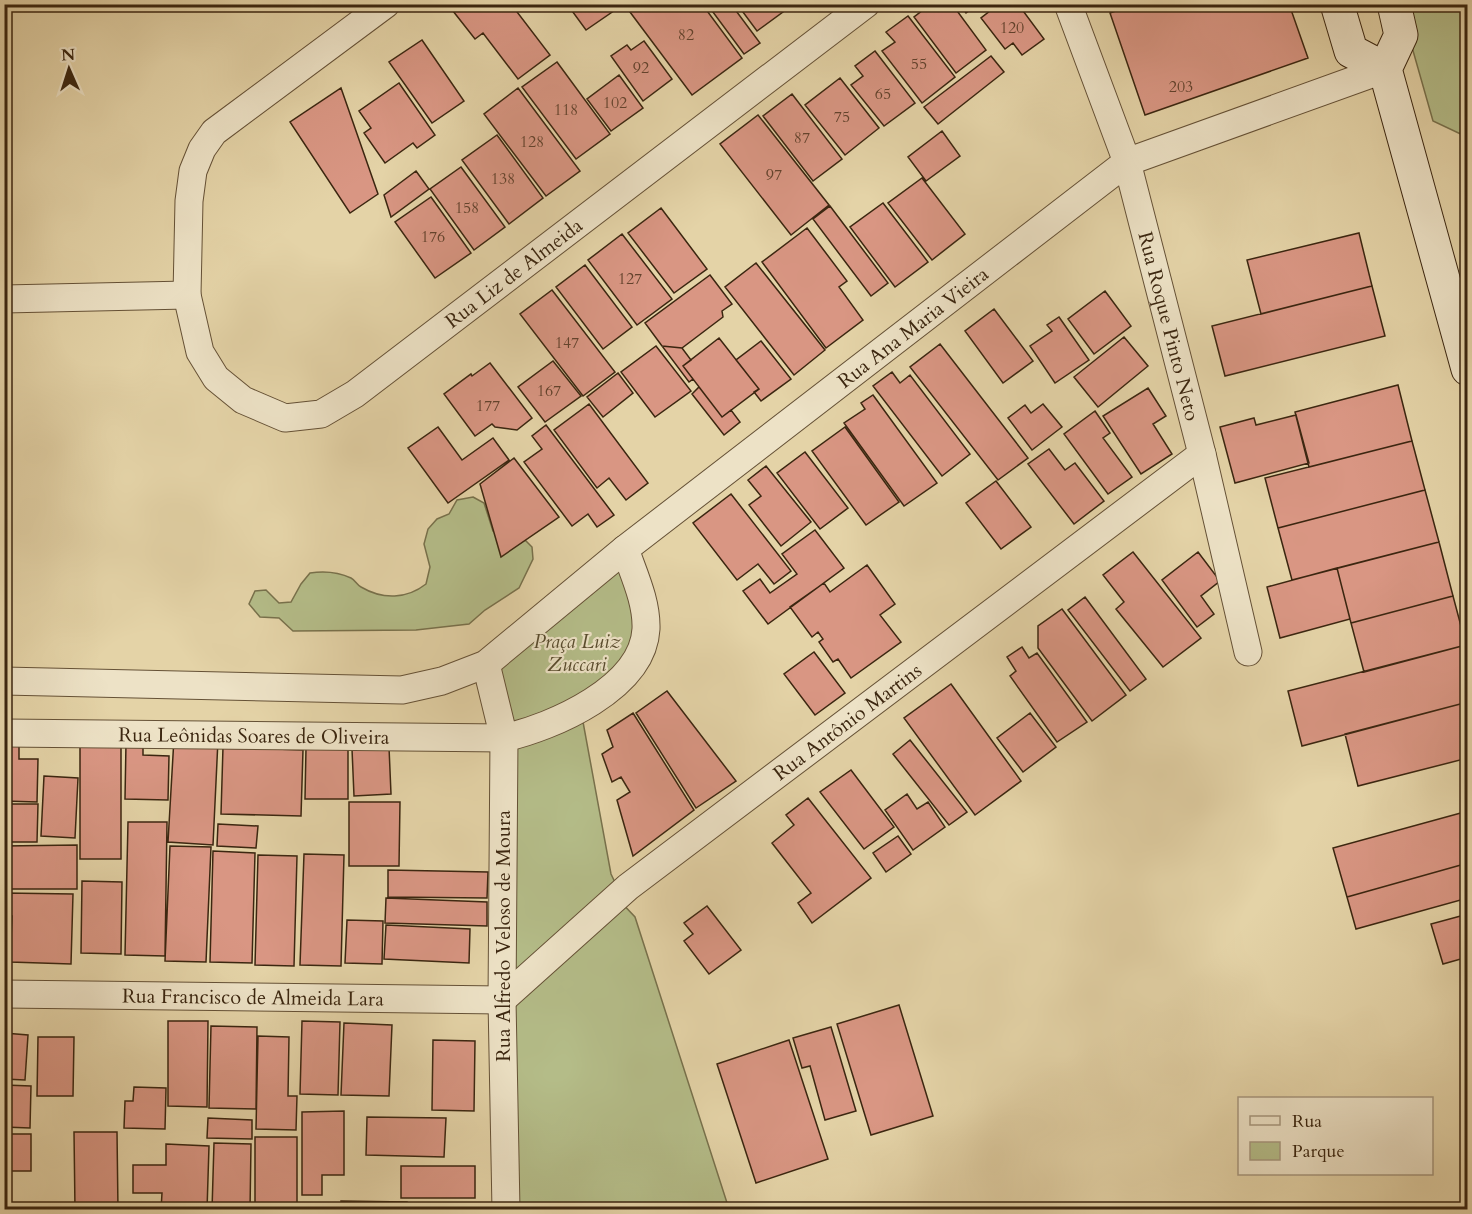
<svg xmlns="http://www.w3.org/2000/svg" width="1472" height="1214" viewBox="0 0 1472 1214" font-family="Cardo,serif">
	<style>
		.green { fill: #b4bc88; stroke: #78714c; stroke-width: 1.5 }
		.building { fill: #d99683; stroke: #3b2610; stroke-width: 1.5 }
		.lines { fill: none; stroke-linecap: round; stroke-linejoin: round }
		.street-casing { stroke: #655136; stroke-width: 29 }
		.secondary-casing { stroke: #3b2610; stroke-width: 35 }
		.street { stroke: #ede2c6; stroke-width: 27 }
		.secondary { stroke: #ede2c6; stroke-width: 33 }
		.labels { text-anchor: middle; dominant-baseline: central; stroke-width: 4.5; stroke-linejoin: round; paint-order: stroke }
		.number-label { font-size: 16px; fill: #62422d }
		.street-label { font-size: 20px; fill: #3b2610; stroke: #ede2c6 }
		.park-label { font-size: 20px; font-style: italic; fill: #594c2e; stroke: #ede2c6 }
	</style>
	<rect width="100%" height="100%" fill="#e4d3a7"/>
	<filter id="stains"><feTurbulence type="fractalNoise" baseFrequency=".00333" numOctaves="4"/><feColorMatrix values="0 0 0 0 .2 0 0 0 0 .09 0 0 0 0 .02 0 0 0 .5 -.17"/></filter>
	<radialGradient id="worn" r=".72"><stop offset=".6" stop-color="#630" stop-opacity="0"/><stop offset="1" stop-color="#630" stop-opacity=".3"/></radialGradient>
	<!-- green -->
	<path class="green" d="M1400,5H1467V137L1433,121Z
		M473,497L484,503L493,531L523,538L532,547L533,559L519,588L485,610L469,624L416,630L293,631L279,618L260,617L249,604L255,591L266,590L279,603L291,602L301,584L310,573C323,571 338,572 351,578C355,580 357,585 361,587C383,600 407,599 426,584L430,567L424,544L428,529L437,519L449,514L457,500Z
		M622,561L635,601L636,641L606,685L510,729L492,666Z
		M581,711L611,874L622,897L617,898L635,917L729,1209H515L509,741Z"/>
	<!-- building -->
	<path class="building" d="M461,4H511L550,55L518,79L483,33L475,39L453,11Z
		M567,4H616L618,8L586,30Z
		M639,4H702L742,58L692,95L630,12Z
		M707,4H731L760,43L744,54Z
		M737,4H784L787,9L757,31Z
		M931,4H952L986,50L956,73L914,17Z
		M960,4H978L966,13Z
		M999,4H1018L1044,39L1022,55L1013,43L1005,49L981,18Z
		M1135,4H1289L1308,58L1145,115L1110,13Z
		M908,16L955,77L922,103L882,51L895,42L886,32Z
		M422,40L464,101L432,123L389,62Z
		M644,41L672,79L643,101L611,56L627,45L631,50Z
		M875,51L915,103L884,126L851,85L863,76L855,66Z
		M991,56L1004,72L938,124L924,107Z
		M557,62L610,134L576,159L522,87Z
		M619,75L643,108L611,131L587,99Z
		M840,78L879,128L845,155L805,105Z
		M399,83L435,135L417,148L413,143L385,163L364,133L371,128L359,111Z
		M341,88L378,194L350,213L290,122Z
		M518,88L580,171L546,196L484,114Z
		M792,94L842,159L813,181L763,116Z
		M758,115L829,205L791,235L720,144Z
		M942,131L960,156L926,181L908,157Z
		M497,135L543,198L509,224L462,160Z
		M461,167L505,227L474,250L430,189Z
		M416,171L429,189L391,217L384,195Z
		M922,178L965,234L932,260L888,203Z
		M431,197L471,253L435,278L395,222Z
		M883,203L928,262L895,287L850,227Z
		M830,206L888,283L871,296L813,219Z
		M661,208L707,269L674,293L628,233Z
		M807,228L847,281L839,287L863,320L826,348L762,262Z
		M1359,233L1372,286L1261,314L1247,260Z
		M622,234L672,299L637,325L588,260Z
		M756,263L825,350L794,375L725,287Z
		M585,265L632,327L603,349L556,287Z
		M710,275L732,304L722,311L723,317L682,348L662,346L645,323Z
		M1372,286L1385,336L1225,376L1212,326Z
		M552,290L615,372L583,396L520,314Z
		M1105,291L1131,326L1094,354L1068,319Z
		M994,309L1033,361L1003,383L965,331Z
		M1059,317L1089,360L1055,383L1030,346L1052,331L1047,325Z
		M1124,337L1148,366L1098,407L1074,377Z
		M719,338L759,389L722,417L683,366Z
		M761,341L791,379L761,401L754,392L759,389L736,360Z
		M940,344L1028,458L998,480L910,367Z
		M656,346L691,391L655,417L621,372Z
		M662,346L682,348L691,360L683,366L693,379L689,382Z
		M553,361L581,396L545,422L518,387Z
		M490,363L532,418L517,430L495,427L492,424L475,436L444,394L471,374L472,376Z
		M892,372L900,383L910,375L970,454L942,476L873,386Z
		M618,373L633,393L603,417L587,397Z
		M1398,385L1412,441L1309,467L1295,412Z
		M699,387L722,417L731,410L740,422L724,435L692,394Z
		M1148,388L1166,416L1153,424L1172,454L1141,474L1103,416Z
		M873,395L937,483L904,506L844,423L865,409L861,403Z
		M589,404L648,483L626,500L609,478L597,488L554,430Z
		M1043,404L1062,427L1032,450L1008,418L1025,405L1031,413Z
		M1095,411L1110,433L1103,438L1132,477L1108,494L1064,434Z
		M1296,415L1309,463L1235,483L1220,427L1254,418L1256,425Z
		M546,425L614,515L597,527L588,514L572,526L524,462L542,449L532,436Z
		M438,427L462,460L493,438L509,460L448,503L408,448Z
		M845,427L899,502L866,525L812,451Z
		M1412,441L1425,490L1278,528L1265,478Z
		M1049,449L1065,470L1075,463L1104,501L1074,524L1028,464Z
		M805,452L848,508L820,529L777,473Z
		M514,458L559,517L501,557L480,484Z
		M766,466L811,522L781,546L749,505L761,496L748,480Z
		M996,481L1031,527L1001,549L966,503Z
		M1425,490L1439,542L1292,580L1278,528Z
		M731,494L791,571L774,584L758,564L737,580L693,523Z
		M815,530L844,568L768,624L743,591L760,579L770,593L797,574L782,554Z
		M1439,542L1453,596L1351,623L1337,568Z
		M1133,552L1201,638L1163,667L1116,609L1124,602L1103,575Z
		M1198,552L1220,581L1201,596L1214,614L1197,627L1162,580Z
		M867,565L895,604L880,615L901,642L851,678L838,659L833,662L819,642L823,639L818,632L812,637L790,607L824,583L830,592Z
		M1337,568L1350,619L1280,638L1267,587Z
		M1453,596L1466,645L1364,672L1351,623Z
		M1085,597L1146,679L1130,691L1068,610Z
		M1062,609L1126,695L1092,721L1038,648V626Z
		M1466,645L1468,652V702L1302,746L1288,691Z
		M1022,647L1029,658L1037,653L1087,722L1057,742L1010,676L1016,671L1007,657Z
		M814,652L845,693L815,715L784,674Z
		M951,684L1021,781L975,815L904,718Z
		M667,691L736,781L696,808L636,713Z
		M1468,702V758L1358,786L1345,734Z
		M633,713L694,810L633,856L617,800L630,792L621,777L612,782L602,754L613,747L607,730Z
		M1030,713L1056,747L1023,772L997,738Z
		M121,735V859H80V736Z
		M174,738L218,740L213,845L168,842Z
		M910,740L967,812L949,825L893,754Z
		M4,741H19V759H38L37,802L4,801Z
		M126,743H143V755L169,756L168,800L125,799Z
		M223,747L303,750L301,816L221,814Z
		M389,747L391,794L354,796L352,749Z
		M306,748H348V799H305Z
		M851,770L894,827L864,849L820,792Z
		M44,776L78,778L75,838L41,836Z
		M907,794L917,809L928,802L945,827L913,850L885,810Z
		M808,798L871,878L812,923L798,903L811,893L772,843L794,825L786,815Z
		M349,802H400L399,866H349Z
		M4,804H38L37,842H4Z
		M1468,811V863L1347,897L1333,848Z
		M128,822H167L165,956L125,955Z
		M218,824L258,826L256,848L217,846Z
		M898,836L911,854L886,872L873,853Z
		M77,845V889H4V846Z
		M170,846L211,847L206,962L165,961Z
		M213,851L255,853L252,963L210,962Z
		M304,854L344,855L341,966L300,965Z
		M258,855L297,856L294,966L255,965Z
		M1468,863V898L1356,929L1347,897Z
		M388,870L488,872L487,898L388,897Z
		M82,881L122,882L121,954L81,953Z
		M4,893L73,894L71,964L10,962L12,916H4Z
		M386,898L487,902V926L385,923Z
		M707,906L741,950L709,974L684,941L693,934L684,923Z
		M1468,914V957L1443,964L1431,924Z
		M347,920L383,921L382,964L345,963Z
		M386,925L470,929L469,963L384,959Z
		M899,1005L933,1116L871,1135L837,1024Z
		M168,1021H208L207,1107L168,1106Z
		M302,1021L340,1022L338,1095L300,1094Z
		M344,1023L392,1025L389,1096L341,1095Z
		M211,1026L257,1027L256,1109L209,1108Z
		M831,1027L856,1111L825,1120L810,1066L802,1068L793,1038Z
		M4,1033L28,1035L25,1080L4,1079Z
		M258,1036L289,1037L288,1096H297L296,1130L256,1129Z
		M38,1037H74L73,1096H37Z
		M433,1040L475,1041L474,1111L432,1110Z
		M789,1040L828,1159L756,1183L717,1064Z
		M4,1085L31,1086L30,1128L4,1127Z
		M134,1087L166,1088L165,1129L124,1128L125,1101H133Z
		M344,1111V1175H322V1195H302V1112Z
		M367,1117L446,1118L444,1157L366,1155Z
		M208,1118L252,1120V1139L207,1138Z
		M74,1132H117L118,1210H75Z
		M4,1134H31V1171H4Z
		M255,1137H297V1210H255Z
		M214,1143L251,1144L250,1210H212Z
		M166,1144L209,1146L207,1210H161L162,1193H133V1165H166Z
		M401,1166H475V1198H401Z
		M341,1201L407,1202V1210H341Z
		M458,1207V1210H410V1208Z"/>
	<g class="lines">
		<defs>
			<g id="street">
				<path id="s1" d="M386,4L214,132L202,149L193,171L189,201L187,295L200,352L216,378L243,400L285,418L321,414L355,394L866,4"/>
				<path id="s2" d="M1068,4L1127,162L1202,454L1248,652"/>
				<path d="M4,299L187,295"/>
				<path d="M486,664L504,738L502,1000L506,1210"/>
				<path id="s3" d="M4,681L402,690L442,681L486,664L625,549L1127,162L1385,69"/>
				<path id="s4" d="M4,733L504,738C553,727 643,688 646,629C647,602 634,575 625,549"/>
				<path id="s5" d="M4,994L502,1000L628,887L1202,454"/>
			</g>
			<path id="secondary" d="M1337,4L1351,51L1385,69
				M1394,4L1401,35L1385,69L1468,369"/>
		</defs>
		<!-- street casing -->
		<use href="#street" class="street-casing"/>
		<!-- secondary casing -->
		<use href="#secondary" class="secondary-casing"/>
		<!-- street -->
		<use href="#street" class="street"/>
		<!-- secondary -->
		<use href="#secondary" class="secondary"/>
	</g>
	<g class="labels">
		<!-- number labels -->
		<g class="number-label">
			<text x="1012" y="28">120</text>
			<text x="686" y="35">82</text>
			<text x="919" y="64">55</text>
			<text x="641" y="68">92</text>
			<text x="1181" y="87">203</text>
			<text x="883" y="94">65</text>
			<text x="615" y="103">102</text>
			<text x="566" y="110">118</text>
			<text x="842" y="117">75</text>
			<text x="802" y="138">87</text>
			<text x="532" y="142">128</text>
			<text x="774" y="175">97</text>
			<text x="503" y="179">138</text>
			<text x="467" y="208">158</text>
			<text x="433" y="237">176</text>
			<text x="630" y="279">127</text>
			<text x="567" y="343">147</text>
			<text x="549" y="391">167</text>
			<text x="488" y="406">177</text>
		</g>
		<!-- street labels -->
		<g class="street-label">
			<text stroke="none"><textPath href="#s1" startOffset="828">Rua Liz de Almeida</textPath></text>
			<text stroke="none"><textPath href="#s2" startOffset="338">Rua Roque Pinto Neto</textPath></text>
			<text stroke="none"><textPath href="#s3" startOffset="1030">Rua Ana Maria Vieira</textPath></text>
			<text stroke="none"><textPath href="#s5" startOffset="942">Rua Antônio Martins</textPath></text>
			<text stroke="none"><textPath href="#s4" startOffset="250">Rua Leônidas Soares de Oliveira</textPath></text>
			<text transform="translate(503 936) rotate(-90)">Rua Alfredo Veloso de Moura</text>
			<text stroke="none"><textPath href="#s5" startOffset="249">Rua Francisco de Almeida Lara</textPath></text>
		</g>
		<!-- park labels -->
		<g class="park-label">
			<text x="577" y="641">Praça Luiz<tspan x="577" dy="23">Zuccari</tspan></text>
		</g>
	</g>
	<!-- margin -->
	<rect width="1472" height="1214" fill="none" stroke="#e4d3a7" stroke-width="24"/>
	<rect x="6" y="6" width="1460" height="1202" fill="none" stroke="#3b2610" stroke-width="3"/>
	<rect x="12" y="12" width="1448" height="1190" fill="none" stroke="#3b2610" stroke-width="1.5"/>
	<!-- legend -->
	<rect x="1238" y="1097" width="195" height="78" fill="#ede2c6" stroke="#a6977d" stroke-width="1.5"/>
	<rect x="1250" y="1116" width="30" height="9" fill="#ede2c6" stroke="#a6977d" stroke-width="1.5"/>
	<text x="1292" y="1127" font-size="18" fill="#3b2610">Rua</text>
	<rect x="1250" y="1142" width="30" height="18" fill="#b4bc88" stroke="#a6977d" stroke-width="1.5"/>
	<text x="1292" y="1157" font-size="18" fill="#3b2610">Parque</text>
	<!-- north arrow -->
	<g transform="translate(69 69) rotate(357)" stroke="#ede2c6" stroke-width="4.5" paint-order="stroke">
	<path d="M0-4.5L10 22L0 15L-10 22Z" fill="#3b2610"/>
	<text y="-9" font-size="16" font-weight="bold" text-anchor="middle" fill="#3b2610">N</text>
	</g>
	<rect width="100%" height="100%" filter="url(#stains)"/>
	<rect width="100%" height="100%" fill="url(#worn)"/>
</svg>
